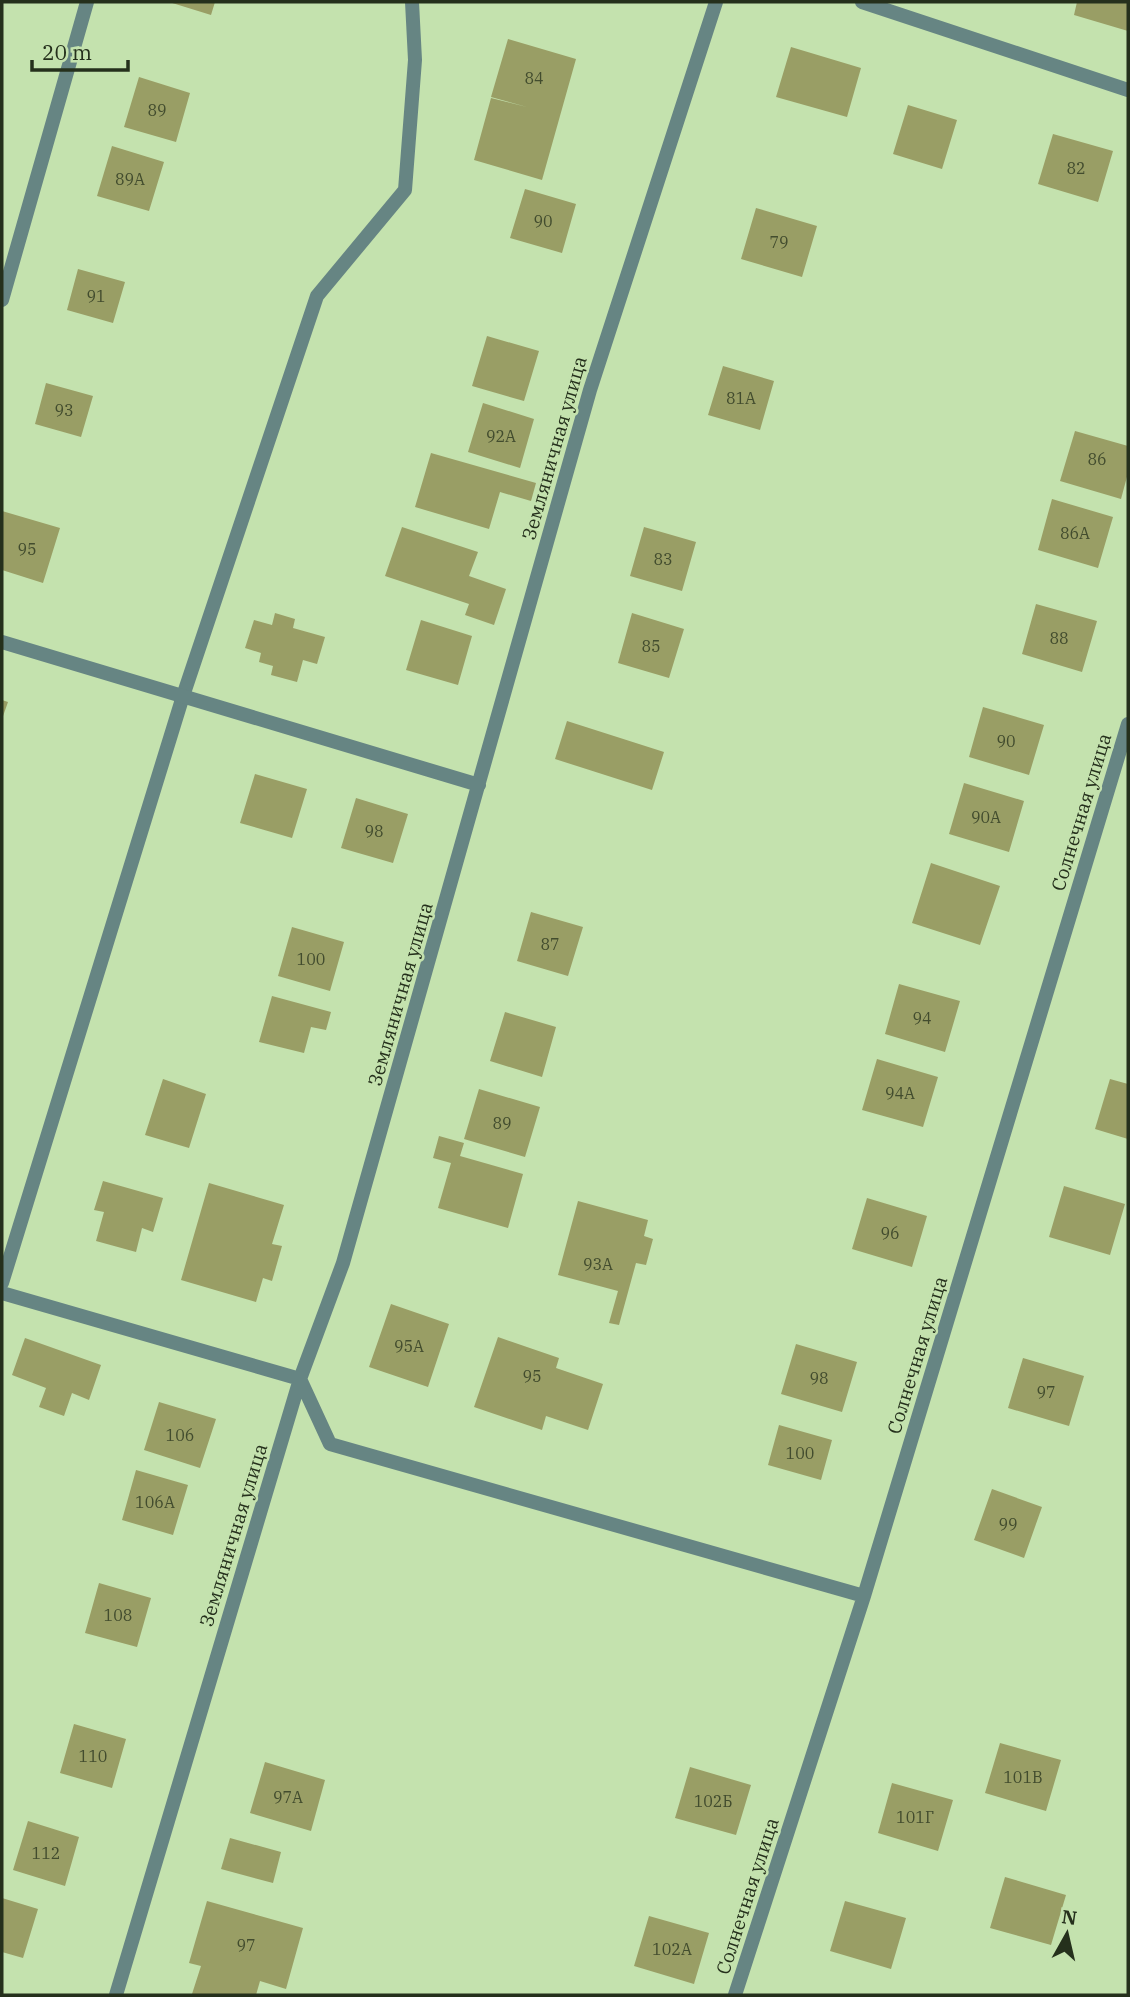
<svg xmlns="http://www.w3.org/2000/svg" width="1130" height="1997" viewBox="0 0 1130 1997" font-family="'IBM Plex Serif',serif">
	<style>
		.building { fill: #999e65 }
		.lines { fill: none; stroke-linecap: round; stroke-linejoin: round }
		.lane { stroke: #668583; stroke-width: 14 }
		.street { stroke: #668583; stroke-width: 14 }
		.labels { text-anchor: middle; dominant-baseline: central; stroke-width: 5; stroke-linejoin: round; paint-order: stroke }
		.number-label { font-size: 16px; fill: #424c2e }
		.street-label { font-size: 19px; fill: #25301c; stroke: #c4e2ae }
	</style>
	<rect width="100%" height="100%" fill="#c4e2ae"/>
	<!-- building -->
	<path class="building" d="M169,2H215L211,15Z
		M1077,2H1128V31L1074,15Z
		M508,39L576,59L542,180L474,160L491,98L527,107L491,97Z
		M791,47L861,68L847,117L776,97Z
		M139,77L190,93L176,142L124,127Z
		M908,105L957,120L942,169L893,154Z
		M1053,134L1113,151L1098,202L1038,184Z
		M112,146L164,162L149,211L97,196Z
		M525,189L576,204L562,253L510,238Z
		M756,208L817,226L802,277L741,259Z
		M78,269L125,282L113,323L67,310Z
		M487,336L539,351L524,401L472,386Z
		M723,366L774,381L760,430L708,415Z
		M46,383L93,396L81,437L35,424Z
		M483,403L534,419L520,468L468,452Z
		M1075,431L1128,446V473L1121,499L1060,481Z
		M431,453L536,483L531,501L500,492L489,529L415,507Z
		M1052,499L1113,517L1098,568L1038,550Z
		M2,511L60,528L43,583L2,570Z
		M402,527L478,552L469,576L506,589L494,625L465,615L469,604L385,576Z
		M644,527L696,542L682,591L630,576Z
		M1036,604L1097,621L1082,672L1022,654Z
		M275,613L295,619L293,628L325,637L317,664L303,660L297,682L271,675L273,666L259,662L261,653L245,648L254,620L272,625Z
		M632,613L684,629L669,678L618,663Z
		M421,620L472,636L458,685L406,670Z
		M2,700L8,702L2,719Z
		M983,707L1044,725L1029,775L969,757Z
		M567,721L664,752L652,790L555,759Z
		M255,774L307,789L292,838L240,823Z
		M964,783L1024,801L1009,852L949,834Z
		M356,798L408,814L393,863L341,848Z
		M931,863L1000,886L980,945L912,923Z
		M531,912L583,927L568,976L517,961Z
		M292,927L344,942L330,991L278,976Z
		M899,984L960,1001L945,1052L885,1034Z
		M272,996L331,1012L326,1030L311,1027L304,1053L259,1042Z
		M505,1012L556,1027L542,1077L490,1061Z
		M877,1059L938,1077L923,1127L862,1110Z
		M163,1079L206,1094L189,1148L145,1135Z
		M1110,1079L1128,1084V1139L1095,1129Z
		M479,1089L540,1107L525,1157L464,1139Z
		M439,1136L464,1143L460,1156L523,1174L508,1228L438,1208L451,1163L433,1158Z
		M103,1181L163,1198L153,1232L142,1228L136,1252L96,1241L104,1212L94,1210Z
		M209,1183L284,1205L272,1244L282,1246L272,1281L263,1278L256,1302L181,1280Z
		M1064,1186L1125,1204L1110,1255L1049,1237Z
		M867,1198L927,1216L912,1267L852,1249Z
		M578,1201L648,1220L644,1236L653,1239L646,1265L636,1263L619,1325L609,1323L618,1291L558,1275Z
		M391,1304L449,1324L428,1387L369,1367Z
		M498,1337L559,1358L556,1368L603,1384L588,1430L546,1416L542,1430L474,1407Z
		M25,1338L101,1365L89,1400L72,1393L64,1416L39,1407L46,1388L12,1375Z
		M796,1344L857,1362L842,1412L781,1394Z
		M1023,1358L1084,1376L1069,1426L1008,1408Z
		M159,1402L216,1419L200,1468L144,1450Z
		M779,1425L832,1440L821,1480L768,1465Z
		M136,1470L188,1485L173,1535L122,1520Z
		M992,1489L1042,1507L1024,1558L974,1540Z
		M99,1583L151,1598L137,1647L85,1633Z
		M74,1724L126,1739L112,1788L60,1773Z
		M1000,1743L1061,1760L1046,1811L985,1793Z
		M265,1762L325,1780L311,1831L250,1813Z
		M690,1767L751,1785L736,1835L675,1818Z
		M892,1783L953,1800L938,1851L878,1833Z
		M28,1821L79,1837L65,1886L13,1870Z
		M230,1838L281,1852L273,1883L221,1869Z
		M1005,1877L1066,1895L1051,1945L990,1928Z
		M2,1898L38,1909L23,1958L2,1952Z
		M207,1901L303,1928L286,1989L260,1981L256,1995L192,1994L201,1966L189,1963Z
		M845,1901L906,1918L891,1969L830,1951Z
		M649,1916L709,1933L694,1984L634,1966Z"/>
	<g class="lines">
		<!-- lane -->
		<path class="lane" d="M2,1283L183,696L317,296L405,190L415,60L412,2"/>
		<!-- street -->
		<path class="street" d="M862,2L1128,90
			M2,300L87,2
			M2,642L479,785
			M2,1293L300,1379L330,1444L864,1596
			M116,1995L300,1379L343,1263L590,390L716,2
			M735,1995L864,1596L1128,724"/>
	</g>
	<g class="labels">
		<!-- number labels -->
		<g class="number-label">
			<text x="534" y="78">84</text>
			<text x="157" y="110">89</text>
			<text x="1076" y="168">82</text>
			<text x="130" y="179">89А</text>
			<text x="543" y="221">90</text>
			<text x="779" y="242">79</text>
			<text x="96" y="296">91</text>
			<text x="741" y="398">81А</text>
			<text x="64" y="410">93</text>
			<text x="501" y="436">92А</text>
			<text x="1097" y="459">86</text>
			<text x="1075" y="533">86А</text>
			<text x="27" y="549">95</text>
			<text x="663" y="559">83</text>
			<text x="1059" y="638">88</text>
			<text x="651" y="646">85</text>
			<text x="1006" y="741">90</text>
			<text x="986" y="817">90А</text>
			<text x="374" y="831">98</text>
			<text x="550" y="944">87</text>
			<text x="311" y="959">100</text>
			<text x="922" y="1018">94</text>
			<text x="900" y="1093">94А</text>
			<text x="502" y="1123">89</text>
			<text x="890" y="1233">96</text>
			<text x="598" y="1264">93А</text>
			<text x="409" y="1346">95А</text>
			<text x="532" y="1376">95</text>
			<text x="819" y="1378">98</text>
			<text x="1046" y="1392">97</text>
			<text x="180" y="1435">106</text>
			<text x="800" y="1453">100</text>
			<text x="155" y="1502">106А</text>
			<text x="1008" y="1524">99</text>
			<text x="118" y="1615">108</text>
			<text x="93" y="1756">110</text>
			<text x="1023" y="1777">101В</text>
			<text x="288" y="1797">97А</text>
			<text x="713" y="1801">102Б</text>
			<text x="915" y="1817">101Г</text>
			<text x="46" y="1853">112</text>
			<text x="246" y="1945">97</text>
			<text x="672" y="1949">102А</text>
		</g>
		<!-- street labels -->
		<g class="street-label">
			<text transform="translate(554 448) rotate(-74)">Земляничная улица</text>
			<text transform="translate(1081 812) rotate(-73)">Солнечная улица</text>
			<text transform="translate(400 994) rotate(-74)">Земляничная улица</text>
			<text transform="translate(917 1355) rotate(-73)">Солнечная улица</text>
			<text transform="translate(233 1535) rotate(-73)">Земляничная улица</text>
			<text transform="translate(747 1896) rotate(-72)">Солнечная улица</text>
		</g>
	</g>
	<!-- border -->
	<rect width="1130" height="1997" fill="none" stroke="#25301c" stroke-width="7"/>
	<!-- north arrow -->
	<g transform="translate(1067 1934) rotate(8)" stroke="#c4e2ae" stroke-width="5" paint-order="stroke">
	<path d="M0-5L12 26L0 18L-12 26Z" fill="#25301c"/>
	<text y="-10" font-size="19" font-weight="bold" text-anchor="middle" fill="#25301c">N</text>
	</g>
	<!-- scale -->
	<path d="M32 60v10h96v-10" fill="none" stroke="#25301c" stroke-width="3.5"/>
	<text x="42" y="60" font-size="21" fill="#25301c" stroke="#c4e2ae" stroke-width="5" paint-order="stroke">20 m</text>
</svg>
